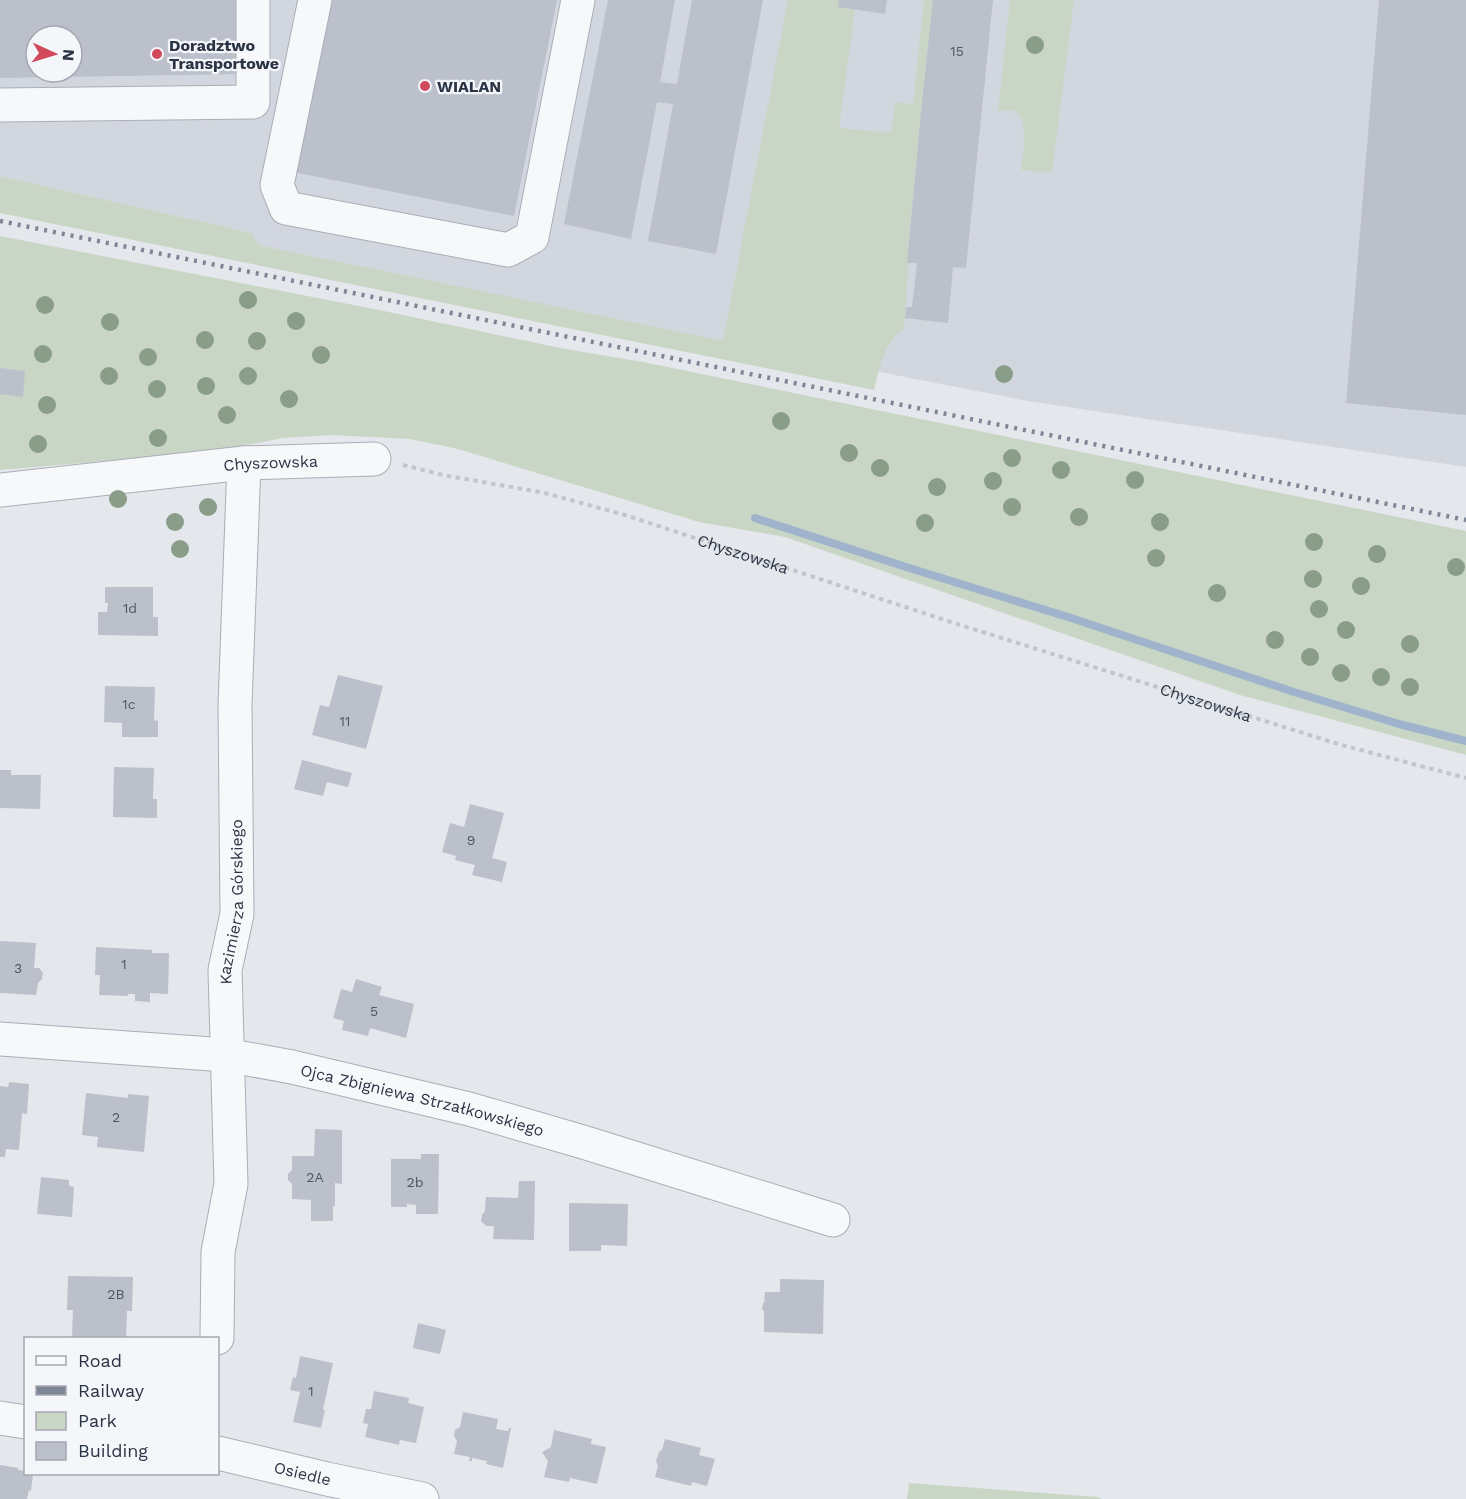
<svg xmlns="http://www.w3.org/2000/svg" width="1466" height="1499" viewBox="0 0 1466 1499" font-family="'Work Sans',sans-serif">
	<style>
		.built { fill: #d2d6de; fill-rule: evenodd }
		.green { fill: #c9d6c5 }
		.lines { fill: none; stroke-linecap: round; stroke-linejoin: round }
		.stream { stroke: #9fb4cc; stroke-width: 8 }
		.building { fill: #bbc0ca; fill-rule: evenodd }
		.minor-casing { stroke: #a9aeb7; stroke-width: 35 }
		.path { stroke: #c2c5cb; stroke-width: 4; stroke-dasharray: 4.5 4.5; stroke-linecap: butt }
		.minor { stroke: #f7f8fa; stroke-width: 33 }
		.rail { stroke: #7d8696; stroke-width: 4.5; stroke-dasharray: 3 6; stroke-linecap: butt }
		.tree { fill: #899d89 }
		.poi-dot { fill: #d1495b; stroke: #f4f6f9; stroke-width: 2 }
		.labels { text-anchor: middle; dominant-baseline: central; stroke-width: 4.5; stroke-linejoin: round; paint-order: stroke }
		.number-label { font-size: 14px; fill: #4f5766 }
		.poi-label { font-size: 16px; font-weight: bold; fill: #2b3445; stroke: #f4f6f9; text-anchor: start }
		.street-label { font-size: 16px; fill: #2b3445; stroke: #f4f6f9 }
	</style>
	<rect width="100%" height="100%" fill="#e4e7ec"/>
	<!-- built -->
	<path class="built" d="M0,0H1466V467L1028,401L680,333L257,245L251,233L0,176ZM36,36H72V72H36Z"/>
	<!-- green -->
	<path class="green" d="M788,0H839L838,7L855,10L839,128L891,133L895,102L913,104L924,0H933C924,79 917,158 909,238C907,268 908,299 903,329C884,344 879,368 874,390L0,213V176L252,233L258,245L723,341Z
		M1010,0H1074L1052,173L1021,170C1023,151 1034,100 998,112Z
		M0,236L379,310L560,348L643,362L1466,531V755L1240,695L785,537L699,522L458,449L410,439L332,435L283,438L211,452L0,470Z
		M909,1483L1098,1497L1102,1499H907Z"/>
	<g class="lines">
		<!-- stream -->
		<path class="stream" d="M755,518L906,567L1068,617L1294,692L1399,724L1466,741"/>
	</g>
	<!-- building -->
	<path class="building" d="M0,0H241L242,74L0,78ZM36,36H72V72H36Z
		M328,0H557L514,216L293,172Z
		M608,0H675L660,82L677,84L692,0H763L716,254L648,241L673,104L657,102L631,239L564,224Z
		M839,0H887L885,14L838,7Z
		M933,0H993L966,268L953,267L948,323L905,318L906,307H912L917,263H907L922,102Z
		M1379,0H1466V415L1346,403Z
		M0,368L25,371L23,397L0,394Z
		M105,587H153V617H158V636L98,635V612H107L108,603H105Z
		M338,675L383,686L366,749L312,735L320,705L329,707Z
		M105,686L155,687L154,720L158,721V737H122V723L104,722Z
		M302,760L352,773L348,787L327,782L323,796L294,789Z
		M114,767L154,768L153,799H157V818L113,817Z
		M0,770H11V775H41L40,809L0,808Z
		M470,804L504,813L492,858L507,862L502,882L472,875L475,865L455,860L456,856L442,852L450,823L464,827Z
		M0,941L36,943L34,968H39L43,973L42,979L38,983L36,995L0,993Z
		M96,947L152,950V953H169L168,994L150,993V1002L135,1001V994H128V996L99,995L100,975H95Z
		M356,979L382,987L379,995L414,1004L406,1038L370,1028L368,1036L342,1030L344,1021L333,1018L341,989L352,992Z
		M9,1082L29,1084L27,1114L22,1113L19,1150L6,1149L5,1157H0V1086L8,1087Z
		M86,1093L128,1098V1094L149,1096L144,1152L97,1147L98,1137L82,1135Z
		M315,1129L342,1130V1184L335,1183V1206H333V1221H311V1200L292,1199V1184L288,1180V1174L292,1170V1156H314Z
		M421,1154H439L438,1214H416V1205L407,1204V1207H391V1159H421Z
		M41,1177L69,1180V1186L74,1187L72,1217L37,1214Z
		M519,1181H535L534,1240L493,1239L494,1226H486L481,1221L482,1215L485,1211L486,1197L518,1198Z
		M569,1203L628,1204L627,1246L601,1245V1251H569Z
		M68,1276L133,1277L132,1311H127L126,1338H67V1336L72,1337L73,1310H67Z
		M780,1279L824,1280L823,1334L764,1332V1310H762L763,1303H764L765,1292H780Z
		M418,1323L446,1330L440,1354L413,1348Z
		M300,1356L333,1363L323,1410H325L321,1428L293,1422L300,1392L290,1390L293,1377L296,1378Z
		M374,1391L409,1398L408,1403L424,1407L416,1443L400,1440L399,1445L365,1437L368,1424L363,1423L366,1409H371Z
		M463,1412L498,1419L496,1429L508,1431L509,1428H511L503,1468L486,1464L487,1461L472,1458V1461H469L470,1457L454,1454L457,1441L454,1436L455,1430L460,1427Z
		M554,1430L592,1439L591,1444L606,1447L597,1484L570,1478L569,1482L544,1477L548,1461L542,1452L551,1447Z
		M665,1439L701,1448L699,1455L715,1459L707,1486L692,1482L691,1486L655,1477L658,1466L656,1461L659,1452L662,1450Z
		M0,1465L18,1468V1470L26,1471V1474H33L31,1491L29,1490L27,1499H0Z"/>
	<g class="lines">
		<defs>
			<g id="minor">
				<path d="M315,0L277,185L286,208L508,250L532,237L578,0"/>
				<path d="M0,105L253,102V0"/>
				<path id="s2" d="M0,490L244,463L374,459"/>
				<path id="s3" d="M0,1039L226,1055L292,1067L469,1109L583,1142L833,1220"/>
				<path id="s4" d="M217,1338L218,1252L231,1184L225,970L237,914L235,705L244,463"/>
				<path d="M0,1418L26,1422"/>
				<path id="s5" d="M218,1453L327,1479L422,1499"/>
			</g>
		</defs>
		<!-- minor casing -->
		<use href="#minor" class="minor-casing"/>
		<!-- path -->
		<path class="path" id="s1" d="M403,465L443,475L545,493L625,515L951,622L1338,744L1466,778"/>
		<!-- minor -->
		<use href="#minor" class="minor"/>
		<!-- rail -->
		<path class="rail" d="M0,221L1466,520"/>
	</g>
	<!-- trees -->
	<g class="tree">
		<circle cx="1035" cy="45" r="9"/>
		<circle cx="248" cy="300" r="9"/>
		<circle cx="45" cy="305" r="9"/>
		<circle cx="296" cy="321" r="9"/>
		<circle cx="110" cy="322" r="9"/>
		<circle cx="205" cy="340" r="9"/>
		<circle cx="257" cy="341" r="9"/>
		<circle cx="43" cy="354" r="9"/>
		<circle cx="321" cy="355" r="9"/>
		<circle cx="148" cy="357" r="9"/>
		<circle cx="1004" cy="374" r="9"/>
		<circle cx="109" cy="376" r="9"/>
		<circle cx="248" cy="376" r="9"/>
		<circle cx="206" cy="386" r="9"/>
		<circle cx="157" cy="389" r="9"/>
		<circle cx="289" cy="399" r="9"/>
		<circle cx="47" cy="405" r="9"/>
		<circle cx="227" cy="415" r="9"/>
		<circle cx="781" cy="421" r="9"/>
		<circle cx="158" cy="438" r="9"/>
		<circle cx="38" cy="444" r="9"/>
		<circle cx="849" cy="453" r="9"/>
		<circle cx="1012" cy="458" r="9"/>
		<circle cx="880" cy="468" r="9"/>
		<circle cx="1061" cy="470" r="9"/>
		<circle cx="1135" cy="480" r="9"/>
		<circle cx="993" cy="481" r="9"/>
		<circle cx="937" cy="487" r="9"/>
		<circle cx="118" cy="499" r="9"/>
		<circle cx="208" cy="507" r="9"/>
		<circle cx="1012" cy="507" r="9"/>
		<circle cx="1079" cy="517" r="9"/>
		<circle cx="175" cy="522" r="9"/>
		<circle cx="1160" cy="522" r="9"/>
		<circle cx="925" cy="523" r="9"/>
		<circle cx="1314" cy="542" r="9"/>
		<circle cx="180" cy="549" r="9"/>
		<circle cx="1377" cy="554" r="9"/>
		<circle cx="1156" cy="558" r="9"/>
		<circle cx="1456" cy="567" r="9"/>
		<circle cx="1313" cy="579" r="9"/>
		<circle cx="1361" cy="586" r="9"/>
		<circle cx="1217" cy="593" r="9"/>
		<circle cx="1319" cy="609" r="9"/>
		<circle cx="1346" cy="630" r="9"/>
		<circle cx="1275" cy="640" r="9"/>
		<circle cx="1410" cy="644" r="9"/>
		<circle cx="1310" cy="657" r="9"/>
		<circle cx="1341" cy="673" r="9"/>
		<circle cx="1381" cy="677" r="9"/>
		<circle cx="1410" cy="687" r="9"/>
	</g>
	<!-- markers -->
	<g class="poi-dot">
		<circle cx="157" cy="54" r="6"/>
		<circle cx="425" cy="86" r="6"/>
	</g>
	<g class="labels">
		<!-- number labels -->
		<g class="number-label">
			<text x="957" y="51">15</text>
			<text x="130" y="608">1d</text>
			<text x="129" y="704">1c</text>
			<text x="345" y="721">11</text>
			<text x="471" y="840">9</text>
			<text x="124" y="964">1</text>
			<text x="18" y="968">3</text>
			<text x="374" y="1011">5</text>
			<text x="116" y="1117">2</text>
			<text x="315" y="1177">2A</text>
			<text x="415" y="1182">2b</text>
			<text x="116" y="1294">2B</text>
			<text x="311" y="1391">1</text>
		</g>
		<!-- poi labels -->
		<g class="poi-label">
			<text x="169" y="45">Doradztwo<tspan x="169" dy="18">Transportowe</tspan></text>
			<text x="437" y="86">WIALAN</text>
		</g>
		<!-- street labels -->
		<g class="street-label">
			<text stroke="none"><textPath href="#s2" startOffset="272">Chyszowska</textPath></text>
			<text stroke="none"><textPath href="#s1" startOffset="352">Chyszowska</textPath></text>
			<text stroke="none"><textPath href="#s1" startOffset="838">Chyszowska</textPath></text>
			<text stroke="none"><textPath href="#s4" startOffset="438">Kazimierza Górskiego</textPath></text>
			<text stroke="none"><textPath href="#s3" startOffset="428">Ojca Zbigniewa Strzałkowskiego</textPath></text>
			<text stroke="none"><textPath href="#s5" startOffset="87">Osiedle</textPath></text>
		</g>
	</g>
	<!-- legend -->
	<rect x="24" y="1337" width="195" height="138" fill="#f4f6f9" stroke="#a4a8b1" stroke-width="1.5"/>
	<rect x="36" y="1356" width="30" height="9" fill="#f7f8fa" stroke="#a4a8b1" stroke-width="1.5"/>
	<text x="78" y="1367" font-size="18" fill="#2b3445">Road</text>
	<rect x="36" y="1386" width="30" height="9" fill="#7d8696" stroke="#a4a8b1" stroke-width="1.5"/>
	<text x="78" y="1397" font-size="18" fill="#2b3445">Railway</text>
	<rect x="36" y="1412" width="30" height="18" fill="#c9d6c5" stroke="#a4a8b1" stroke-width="1.5"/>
	<text x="78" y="1427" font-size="18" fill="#2b3445">Park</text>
	<rect x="36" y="1442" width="30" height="18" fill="#bbc0ca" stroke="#a4a8b1" stroke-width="1.5"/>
	<text x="78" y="1457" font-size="18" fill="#2b3445">Building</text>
	<!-- north arrow -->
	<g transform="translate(54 54) rotate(94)"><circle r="28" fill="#f4f6f9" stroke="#a4a8b1" stroke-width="1.5"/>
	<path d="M0-4.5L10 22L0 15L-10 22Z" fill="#d1495b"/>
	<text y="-9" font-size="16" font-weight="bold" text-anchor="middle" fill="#2b3445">N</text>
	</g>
</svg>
